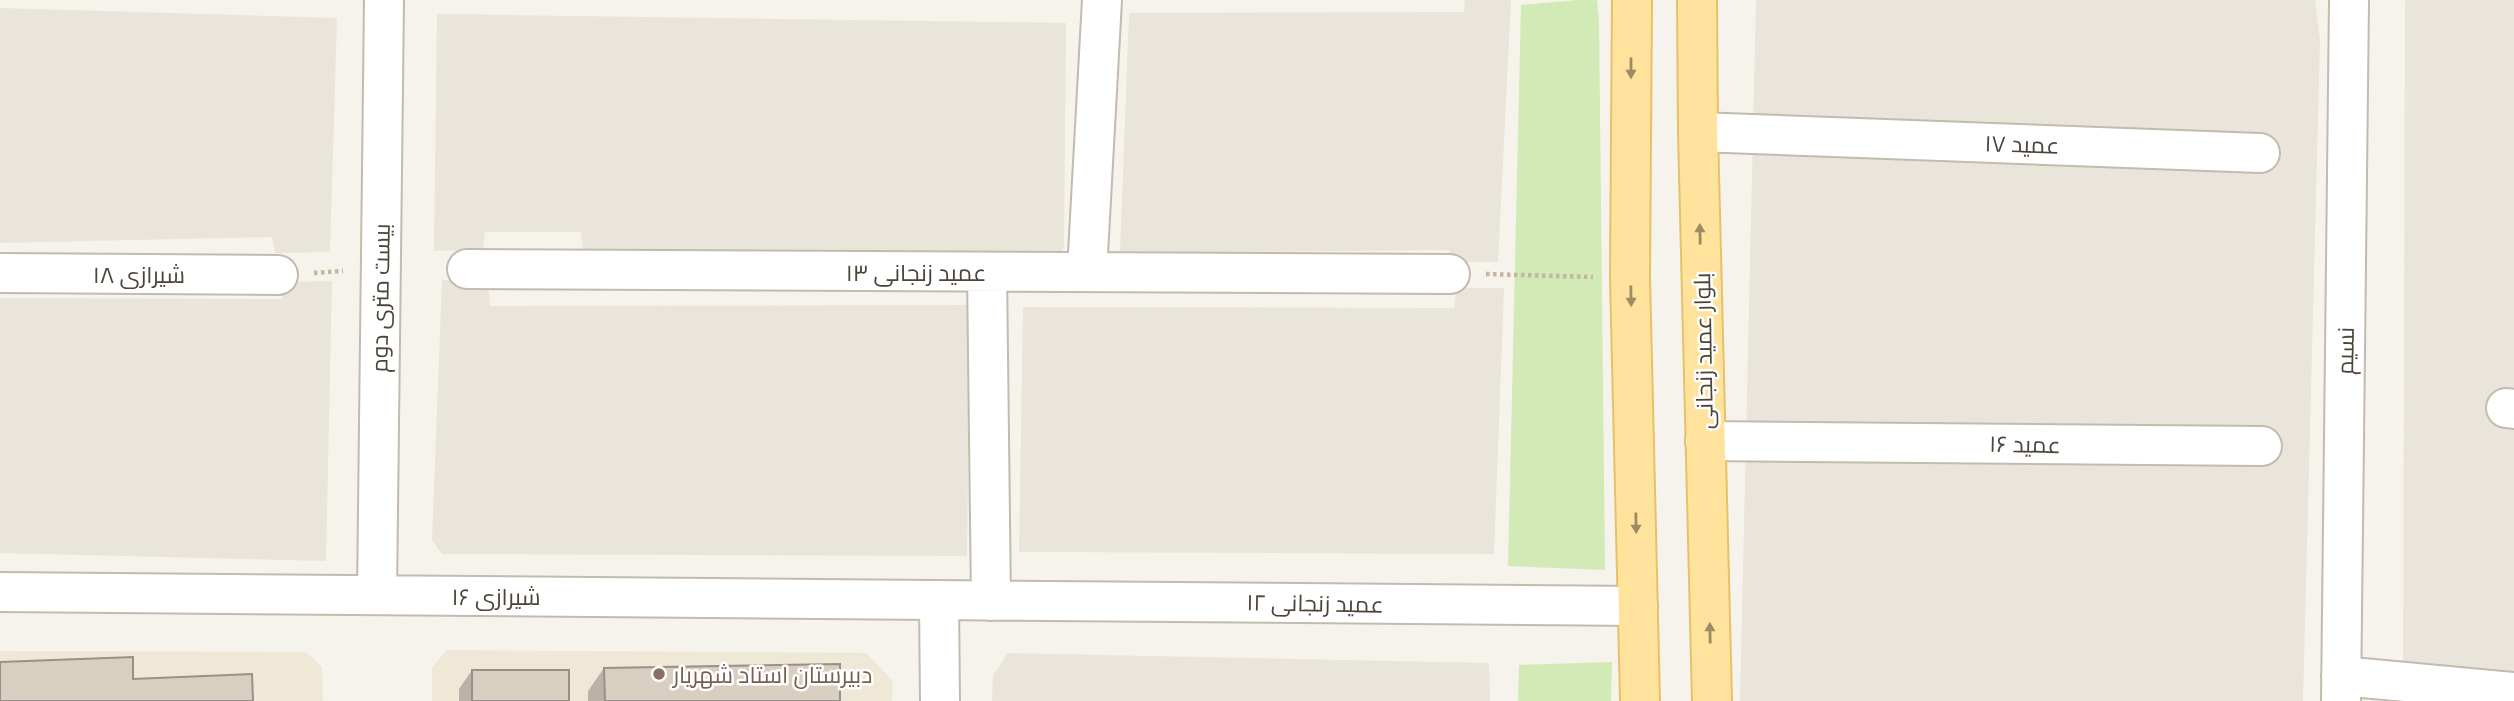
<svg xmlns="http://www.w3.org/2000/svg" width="2514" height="701" viewBox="0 0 2514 701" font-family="Ubuntu,Cairo,sans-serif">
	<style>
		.residential { fill: #eae5da }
		.education { fill: #efe8d6 }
		.green { fill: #d2eab5 }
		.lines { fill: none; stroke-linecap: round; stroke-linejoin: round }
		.minor-casing { stroke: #c2bbae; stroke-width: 42 }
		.major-casing { stroke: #e6c16a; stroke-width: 42 }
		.path { stroke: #c4b79f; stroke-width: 4.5; stroke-dasharray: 3.5 3.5; stroke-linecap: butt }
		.minor { stroke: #fff; stroke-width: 38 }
		.major { stroke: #ffe39c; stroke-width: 38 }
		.wall { fill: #bab2a6 }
		.building { fill: #d8cfc1; stroke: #979187; stroke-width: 2 }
		.oneway { fill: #9c8c66 }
		.education-dot { fill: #8d6e63; stroke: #fff; stroke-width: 2.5 }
		.labels { text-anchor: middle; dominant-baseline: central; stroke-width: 5; stroke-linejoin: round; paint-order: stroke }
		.street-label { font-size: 23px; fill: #4b4439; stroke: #fff }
		.education-label { font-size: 23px; fill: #785e54; stroke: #fff; text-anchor: start }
	</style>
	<rect width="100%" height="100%" fill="#f6f3ec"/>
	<!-- residential -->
	<path class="residential" d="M1465,0H1511L1498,262H1450L1449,250L1120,253L1129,13L1464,12Z
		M1756,0H2315L2320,41L2303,701H1740Z
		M2405,0H2514V701H2403Z
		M0,8L337,18L330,252L275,253L272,237L0,243Z
		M437,14L1066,23L1064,246L1059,256H584L581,232H485L483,250L434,251Z
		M442,280L488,282L490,306L970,305L967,556L442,554L432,540Z
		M332,281L326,561L0,553V298L282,299V282Z
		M1457,288H1504L1494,554L1019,552L1023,307L1454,308Z
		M1008,653L1489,663L1490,701H992L993,676Z"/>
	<!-- education -->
	<path class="education" d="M447,650L866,653L893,681L892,701H432V667Z
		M0,651L306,652L322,667L323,701H0Z"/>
	<!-- green -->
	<path class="green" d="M1578,0H1597L1599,20L1605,570L1508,566L1521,5Z
		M1612,662L1611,701H1518L1519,665Z"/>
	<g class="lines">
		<defs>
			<path id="minor" d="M1698,132L2260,153
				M467,269L1450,274
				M987,272L991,601
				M1087,272L1102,0
				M0,273L278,275
				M2506,408L2514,409
				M1705,441L2262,446
				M0,592L1638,606
				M377,595L384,0
				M939,600L940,701
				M2341,676L2514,692
				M2341,701L2349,0"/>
			<path id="major" d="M1632,0L1630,277L1640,701
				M1697,0L1698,132L1712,701"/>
		</defs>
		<!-- minor casing -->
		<use href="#minor" class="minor-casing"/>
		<!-- major casing -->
		<use href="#major" class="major-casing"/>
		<!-- path -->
		<path class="path" d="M314,273L343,271
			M1486,274L1593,277"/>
		<!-- minor -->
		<use href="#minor" class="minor"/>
		<!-- major -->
		<use href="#major" class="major"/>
	</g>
	<!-- wall -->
	<path class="wall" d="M604,668L840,701H588V691Z
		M472,670L569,701H459V689Z"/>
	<!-- building -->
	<path class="building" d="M133,657V679L252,674L253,701H0V662Z
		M840,664V701H605L604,668Z
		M472,670H569V701H472Z"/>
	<!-- one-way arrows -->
	<defs><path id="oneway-solid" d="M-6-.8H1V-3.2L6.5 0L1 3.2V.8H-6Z" transform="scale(1.75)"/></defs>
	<g class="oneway">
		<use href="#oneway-solid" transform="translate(1631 68) rotate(90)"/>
		<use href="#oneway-solid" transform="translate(1700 234) rotate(-91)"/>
		<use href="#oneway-solid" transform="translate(1631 296) rotate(89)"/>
		<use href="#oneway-solid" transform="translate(1636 523) rotate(89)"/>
		<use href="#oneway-solid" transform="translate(1710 633) rotate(-91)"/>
	</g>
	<!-- markers -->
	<circle class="education-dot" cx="659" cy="674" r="7"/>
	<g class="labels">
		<!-- street labels -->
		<g class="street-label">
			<text transform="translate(2022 144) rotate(2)">عمید ۱۷</text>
			<text x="916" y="272">عمید زنجانی ۱۳</text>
			<text x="139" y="274">شیرازی ۱۸</text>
			<text transform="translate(380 298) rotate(-89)">بیست متری دوم</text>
			<text transform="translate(1703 351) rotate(-91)">بلوار عمید زنجانی</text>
			<text transform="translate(2345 351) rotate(-89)">نسیم</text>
			<text transform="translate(2025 444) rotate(1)">عمید ۱۶</text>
			<text x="496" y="596">شیرازی ۱۶</text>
			<text transform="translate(1315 603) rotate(1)">عمید زنجانی ۱۲</text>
		</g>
		<!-- education labels -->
		<g class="education-label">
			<text x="673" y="674">دبیرستان استاد شهریار</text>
		</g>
	</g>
</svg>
